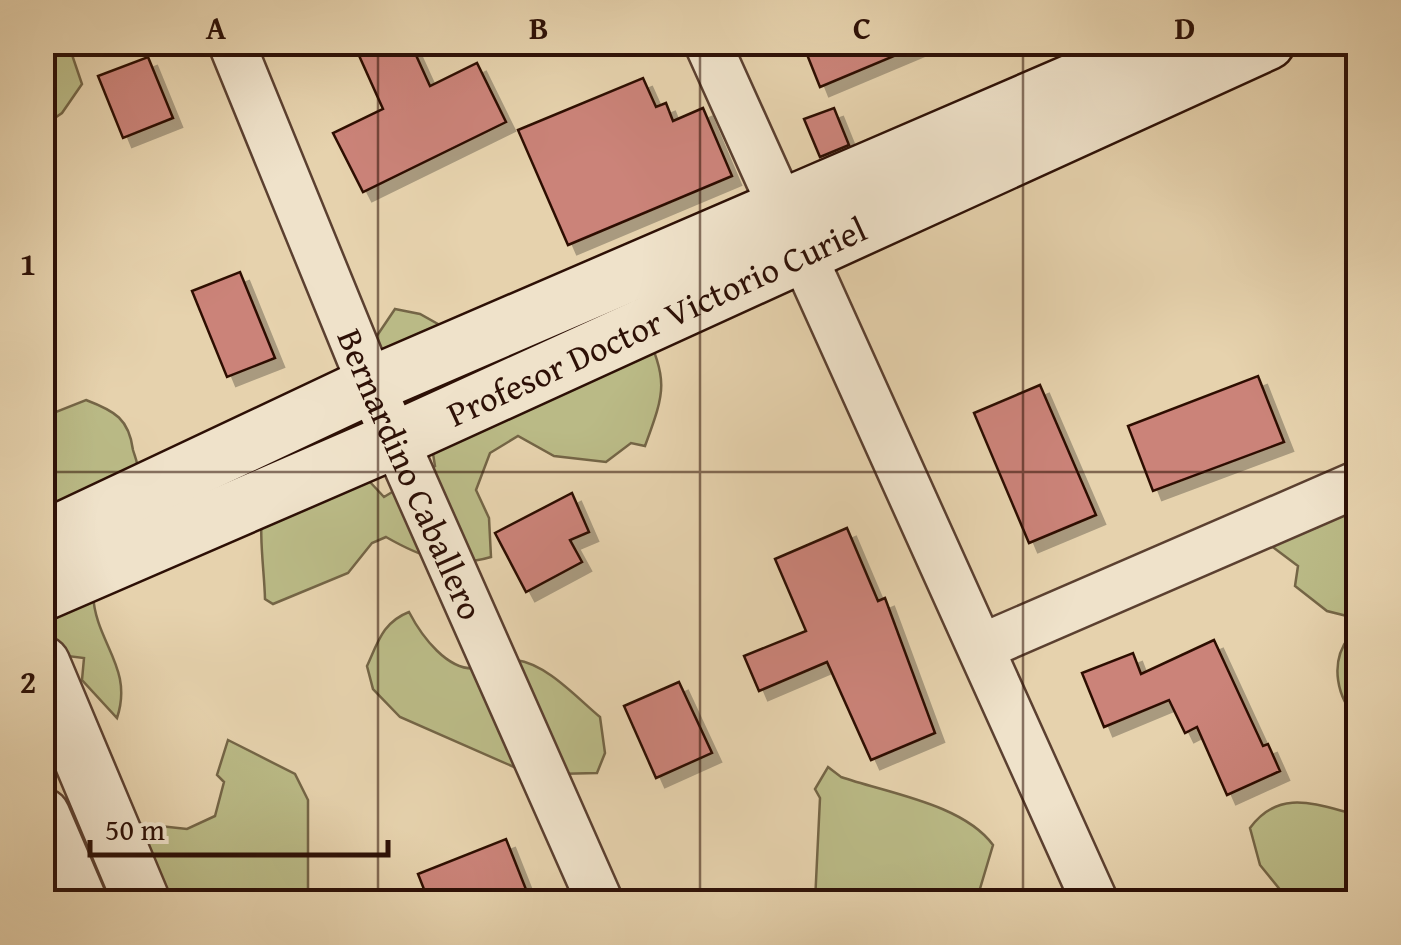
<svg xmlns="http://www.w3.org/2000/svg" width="1401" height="945" viewBox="0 0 1401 945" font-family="'Gentium Book Plus',serif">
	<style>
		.green { fill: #baba86; stroke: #746546; stroke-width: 2.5 }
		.building { fill: #cb8379; stroke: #2d1006; stroke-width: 2.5; filter: url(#shadow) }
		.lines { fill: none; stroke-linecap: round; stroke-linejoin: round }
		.minor-casing { stroke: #5b4030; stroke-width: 50 }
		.tertiary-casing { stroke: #5b4030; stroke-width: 60 }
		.secondary-casing { stroke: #2d1006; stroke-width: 60 }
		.minor { stroke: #efe2ca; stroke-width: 45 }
		.tertiary { stroke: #efe2ca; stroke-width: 55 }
		.secondary { stroke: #efe2ca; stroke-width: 55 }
		.grid { fill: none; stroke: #2d1006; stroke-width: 2.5; stroke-opacity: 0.55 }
		.labels { text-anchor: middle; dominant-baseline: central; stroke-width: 8; stroke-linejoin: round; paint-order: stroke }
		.street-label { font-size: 35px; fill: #2d1006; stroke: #efe2ca }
		.neatline { fill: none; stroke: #2d1006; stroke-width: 4 }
		.grid-label { font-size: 32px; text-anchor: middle; font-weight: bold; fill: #2d1006 }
	</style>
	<defs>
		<filter id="shadow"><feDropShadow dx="9" dy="9" stdDeviation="0" flood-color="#0004"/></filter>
	</defs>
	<rect width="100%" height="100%" fill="#e6d2ad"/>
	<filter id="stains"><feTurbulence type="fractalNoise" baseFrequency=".002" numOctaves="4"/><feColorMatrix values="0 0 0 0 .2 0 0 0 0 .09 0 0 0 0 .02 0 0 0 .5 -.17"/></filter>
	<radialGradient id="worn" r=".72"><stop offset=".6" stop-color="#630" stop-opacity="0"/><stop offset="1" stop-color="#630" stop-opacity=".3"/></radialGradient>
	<!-- green -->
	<path class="green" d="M43,42L68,43L82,84L62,113L43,126Z
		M395,309L420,314L463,338L590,310L643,325C668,381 666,389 645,446L631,443L606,462L554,456L518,436L490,453L476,490L489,518L491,557C451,569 421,557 386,537L372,543L348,573L273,604L265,599C264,551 246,476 299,451C327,437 344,453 367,470L370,482L384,497L435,466L432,447L403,417L370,346Z
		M86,400C115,411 129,419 133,450C135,457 139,466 138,473C137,509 92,558 93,594C95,643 134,667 117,718L82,680L84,658L60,655L43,672V417Z
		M1358,504V599L1347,616L1327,611L1295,586L1298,566L1270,545L1318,527L1333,509Z
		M409,612C421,635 448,673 478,668C490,666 505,659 516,660C547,664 577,698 600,717L605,753L597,773L555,774L514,767L400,717L373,689L367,666C378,642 383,622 409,612Z
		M1349,637L1358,640V719C1337,699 1329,663 1349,637Z
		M228,740L295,774L308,800V902H43L42,810L68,814L93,808L132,823L187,829L215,816L224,782L217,775Z
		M828,767L841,777C887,793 963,804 993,845L976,902H815L820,798L815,789Z
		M1358,795V902H1290L1260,865L1250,828C1278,790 1312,803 1350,813Z"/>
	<!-- building -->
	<path class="building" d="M376,42H410L430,86L477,63L506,122L363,192L333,133L383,109L357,51Z
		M802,42H925V43L820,87Z
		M148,57L173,118L123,138L98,76Z
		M643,78L656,107L666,103L673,121L703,108L732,176L568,245L518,130Z
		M834,108L849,145L820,157L804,119Z
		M240,272L275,358L227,377L192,291Z
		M1258,376L1284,442L1153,491L1128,426Z
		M1040,385L1096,515L1029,543L974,413Z
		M572,493L589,532L570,540L582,562L526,592L495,533Z
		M847,528L878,601L885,598L935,733L871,760L827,662L759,691L744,656L806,631L775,559Z
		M1214,640L1263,746L1268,744L1280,771L1227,795L1197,727L1185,733L1169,700L1104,727L1082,673L1133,653L1141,674Z
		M679,682L712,753L656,778L624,706Z
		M506,839L531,902H429L418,874Z"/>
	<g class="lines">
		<defs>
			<g id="minor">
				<path id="s1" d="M231,42L371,385L600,902"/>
				<path d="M707,42L1095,902"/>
				<path d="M982,647L1358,484"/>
			</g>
			<path id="tertiary" d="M42,664L142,902
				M42,816L79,902"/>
			<g id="secondary">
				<path d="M42,540L371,385L1166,42"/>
				<path id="s2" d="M42,593L395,440L1267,42"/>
			</g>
		</defs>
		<!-- minor casing -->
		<use href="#minor" class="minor-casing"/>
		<!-- tertiary casing -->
		<use href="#tertiary" class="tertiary-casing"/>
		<!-- secondary casing -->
		<use href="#secondary" class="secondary-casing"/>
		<!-- minor -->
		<use href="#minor" class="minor"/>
		<!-- tertiary -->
		<use href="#tertiary" class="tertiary"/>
		<!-- secondary -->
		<use href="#secondary" class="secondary"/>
	</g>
	<!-- grid -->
	<path class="grid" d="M378,42V902M700,42V902M1023,42V902M42,472H1358"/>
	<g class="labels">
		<!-- street labels -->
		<g class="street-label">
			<text stroke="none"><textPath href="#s2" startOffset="672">Profesor Doctor Victorio Curiel</textPath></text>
			<text stroke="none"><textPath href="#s1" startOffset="468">Bernardino Caballero</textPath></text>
		</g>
	</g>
	<!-- margin -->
	<rect width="1401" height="945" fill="none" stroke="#e6d2ad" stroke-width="110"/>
	<!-- scale -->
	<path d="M90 840v15h298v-15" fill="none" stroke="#2d1006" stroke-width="5"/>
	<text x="105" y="840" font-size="30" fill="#2d1006" stroke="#efe2ca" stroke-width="8" paint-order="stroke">50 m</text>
	<rect x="55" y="55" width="1291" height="835" class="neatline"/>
	<g class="grid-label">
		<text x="216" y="39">A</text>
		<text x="539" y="39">B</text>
		<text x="862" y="39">C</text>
		<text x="1185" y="39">D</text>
		<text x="28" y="275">1</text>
		<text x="28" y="693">2</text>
	</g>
	<rect width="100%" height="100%" filter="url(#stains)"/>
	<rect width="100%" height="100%" fill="url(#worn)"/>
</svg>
